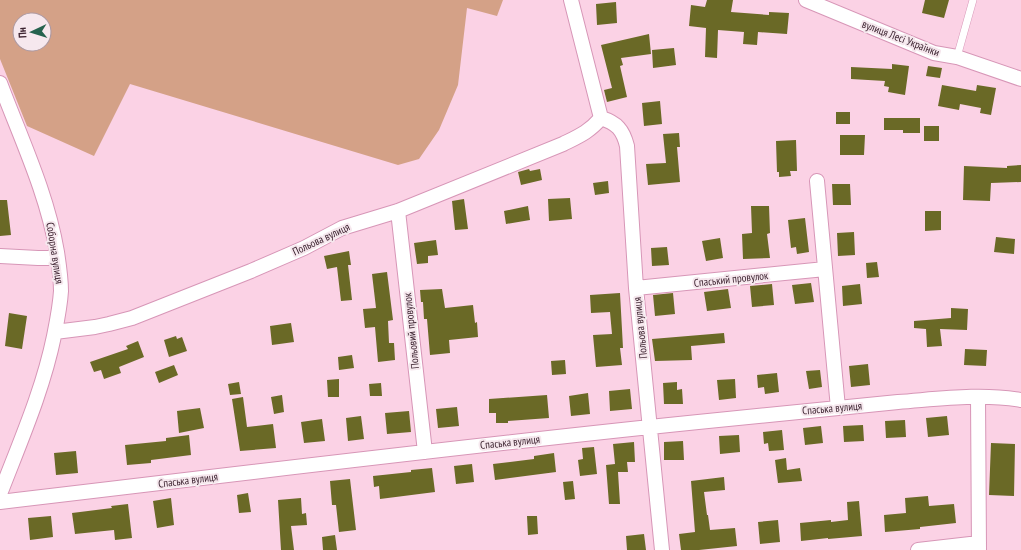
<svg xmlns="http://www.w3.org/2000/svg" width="1021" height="550" viewBox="0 0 1021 550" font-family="'PT Sans Narrow',sans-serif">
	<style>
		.green { fill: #d4a187; fill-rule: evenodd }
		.building { fill: #6a6926 }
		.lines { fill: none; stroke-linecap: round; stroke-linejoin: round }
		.lane-casing { stroke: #d796b7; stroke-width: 8 }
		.street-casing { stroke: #d796b7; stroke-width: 16 }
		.lane { stroke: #fff; stroke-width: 7 }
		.street { stroke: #fff; stroke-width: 14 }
		.labels { text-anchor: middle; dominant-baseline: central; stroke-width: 4; stroke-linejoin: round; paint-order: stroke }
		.street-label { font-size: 11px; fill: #3c2330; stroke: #f6e8ee }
	</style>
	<rect width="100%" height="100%" fill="#fbd2e5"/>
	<!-- green -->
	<path class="green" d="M0,0H503L497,16L467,8L458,85L439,130L419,159L398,165L130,84L94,156L27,126L0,59ZM20,20H44V44H20Z"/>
	<!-- building -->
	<path class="building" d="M707,0H733L731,12L769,15V12L789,13L787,34L758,32L757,45L743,44L744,32L718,30L717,58L705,57L706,28L689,26L691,5L705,7Z
		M925,0H949L944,18L922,13Z
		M616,2L617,23L597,25L596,4Z
		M649,34L651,54L621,58L623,65L620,66L627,97L607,102L604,90L612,88L601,45Z
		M674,48L676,65L653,68L652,50Z
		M892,64L909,66L905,95L888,92L889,87L884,86L885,81L851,79V67L892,69Z
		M928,66L942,68L940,78L926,76Z
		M942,85L976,91L977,85L996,88L991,115L980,113L981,108L960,104L959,110L938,106Z
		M660,101L662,124L644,126L642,103Z
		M836,112H850V124H836Z
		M884,118H920V133H903V130H884Z
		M924,126H939V141H924Z
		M679,133L680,147H677L680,182L648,185L646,164L666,163L663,134Z
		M840,135H865L864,155H840Z
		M796,140L797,171H790L791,176L779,177V172H777L776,141Z
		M1021,165V182L991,183L990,201L963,200L964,166L1007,168V166Z
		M529,169L530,171L540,169L542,180L521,185L518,172Z
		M608,181L609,193L595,195L593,183Z
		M832,184H850L851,205H833Z
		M570,198L572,219L549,221L548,199Z
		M464,199L468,229L455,230L452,201Z
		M0,200H7L11,235L0,236Z
		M528,206L530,220L506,224L504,211Z
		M751,206H769L770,233L767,234L770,258L743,259L742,234L752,233Z
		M925,211H941V230L925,231Z
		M805,218L809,252L797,254L796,247L791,248L788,220Z
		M854,232L855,255L838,256L837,233Z
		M996,237L1015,239L1014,254L994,252Z
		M720,238L723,258L706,261L702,241Z
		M436,240L438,255L428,256V263L417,264L414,243Z
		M667,247L669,265L652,266L651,248Z
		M349,251L351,265H348L352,300L341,301L337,267L327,269L324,256Z
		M877,262L879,277L867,278L866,263Z
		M387,272L393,320L388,321L389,343H394L395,360L378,362L375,327L365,328L363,309L376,308L372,274Z
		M811,283L814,302L795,304L792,285Z
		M772,284L774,305L752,307L750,286Z
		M860,284L862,304L843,306L842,286Z
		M442,289L445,308L473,305L475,323L477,322L478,337L449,340L450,353L430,355L427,319H424L423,302H421L420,290Z
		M728,289L731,308L707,311L704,292Z
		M620,293L623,348H620L622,365L596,367L593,335L612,334L610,312L591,313L590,295Z
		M673,293L675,314L655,316L653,295Z
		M951,308L968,309L967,330L940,329L942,346L927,347L926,329L914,328V321L951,318Z
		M9,313L27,316L22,349L5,346Z
		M291,323L294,342L272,345L270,326Z
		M724,333L725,343L691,346L692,360L655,361L652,339Z
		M176,336L177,339L182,337L187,351L169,357L164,340Z
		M138,341L144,357L119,367L121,373L104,379L101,370L94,372L90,362L128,349L126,346Z
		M965,349L987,350L986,366L964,365Z
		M352,355L354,368L339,370L338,357Z
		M565,360L566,374L552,375L551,361Z
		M868,364L870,385L851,387L849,366Z
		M174,365L178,375L159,383L155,372Z
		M820,370L822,387L809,389L806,371Z
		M777,373L779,392L765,394L764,387L758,388L757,375Z
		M339,379V397H328L327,380Z
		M735,379L736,398L719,400L717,380Z
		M239,382L241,394L230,395L228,384Z
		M677,382V390L682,389L683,404H664L663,383Z
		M381,383L382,396H370L369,384Z
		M630,389L632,409L610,411L609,391Z
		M588,393L590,414L571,416L569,396Z
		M282,395L284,412L274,414L271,397Z
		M547,395L549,418L508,421V423H496V413H489V399Z
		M243,397L247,427L273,424L276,448L240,451L232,399Z
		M457,407L459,426L438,428L436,409Z
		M200,408L204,428L179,433L177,411Z
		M409,411L411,432L387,434L385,413Z
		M361,416L364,439L348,441L346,418Z
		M947,416L949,435L928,437L926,418Z
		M322,419L325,441L304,443L301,422Z
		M905,420L906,437L886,438L885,421Z
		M863,425L864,441L844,442L843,426Z
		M821,426L823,443L805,445L803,428Z
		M782,430L784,450L769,451L768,443L764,444L763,432Z
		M189,435L191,455L151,460V463L127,465L125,445L166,441V438Z
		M739,435L740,452L720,454L719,436Z
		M683,441L684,460H664V442Z
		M634,442L635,462H627L628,472H618L620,504H609L606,465L615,464L613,444Z
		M991,443L1015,444L1014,496L989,495Z
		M594,447L597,474L580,476L578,460L583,459L582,448Z
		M76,451L78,473L56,475L54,453Z
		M554,453L556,472L495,480L493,464L534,459V456Z
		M786,458L787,470L800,468L802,481L778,483L775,460Z
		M472,464L474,482L456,484L454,466Z
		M432,468L435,492L380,499L379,486L374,487L373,476L411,472V470Z
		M724,477L725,490L704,492L707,515H708L710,530L735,528L737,546L699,550H681L679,534L695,532L691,481Z
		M350,479L356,530L339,532L336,505H332L330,481Z
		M573,481L575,499L565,500L563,482Z
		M248,493L251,512L239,513L237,495Z
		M928,496L929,506L954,504L956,523L920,527V529L885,532L884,515L906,513L905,498Z
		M171,498L174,525L157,528L153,501Z
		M301,498L302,514L306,513L307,525L291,526L294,550H281L278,500Z
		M859,501L862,536L828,539V538L801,541L800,523L831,520V522L848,520L847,502Z
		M128,504L132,538L115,540L114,530L75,534L72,513L112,508L111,506Z
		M51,516L53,537L30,540L28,518Z
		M527,516H537L538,534L528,535Z
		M778,520L780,542L760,544L758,522Z
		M644,534L646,550H627L626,536Z
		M335,535L337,550H323L322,537Z"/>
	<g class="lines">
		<defs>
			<path id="lane" d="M957,57L973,0"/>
			<path id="street" d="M571,0L601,118
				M806,0L934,53L957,57L1021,79
				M0,83C21,139 47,193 57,252C59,265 61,278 61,291C60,307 57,321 54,336C43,390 20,442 0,494
				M601,118C617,123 623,130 627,146L636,288L662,550
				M817,181L838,408
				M398,211L425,452
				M0,256L38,258H57
				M636,288L825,269
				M55,332L95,327L109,324L132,318L251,271L304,248L342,228L398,211L563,144C579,136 589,132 601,118
				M978,397L979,550
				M0,502C239,474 478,444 718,420C778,414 838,408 898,402C939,399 980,393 1021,400
				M918,550L979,543"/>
		</defs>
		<!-- lane casing -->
		<use href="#lane" class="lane-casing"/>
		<!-- street casing -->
		<use href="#street" class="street-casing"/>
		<!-- lane -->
		<use href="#lane" class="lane"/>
		<!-- street -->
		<use href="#street" class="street"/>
	</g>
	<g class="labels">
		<!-- street labels -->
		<g class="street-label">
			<text transform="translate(901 38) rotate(21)">вулиця Лесі Українки</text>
			<text transform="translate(321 239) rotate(-25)">Польова вулиця</text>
			<text transform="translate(55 253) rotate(81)">Соборна вулиця</text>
			<text transform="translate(731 279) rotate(-6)">Спаський провулок</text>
			<text transform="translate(640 328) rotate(-96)">Польова вулиця</text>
			<text transform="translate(411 331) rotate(-96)">Польовий провулок</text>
			<text transform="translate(832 408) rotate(-5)">Спаська вулиця</text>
			<text transform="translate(510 442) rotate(-6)">Спаська вулиця</text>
			<text transform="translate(188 480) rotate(-7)">Спаська вулиця</text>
		</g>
	</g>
	<!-- north arrow -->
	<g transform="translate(32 32) rotate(266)"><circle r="19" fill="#f6e8ee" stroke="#ac99a2"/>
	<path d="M0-3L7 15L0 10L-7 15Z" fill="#25624e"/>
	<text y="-6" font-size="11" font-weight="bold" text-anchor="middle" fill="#3c2330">Пн</text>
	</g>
</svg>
